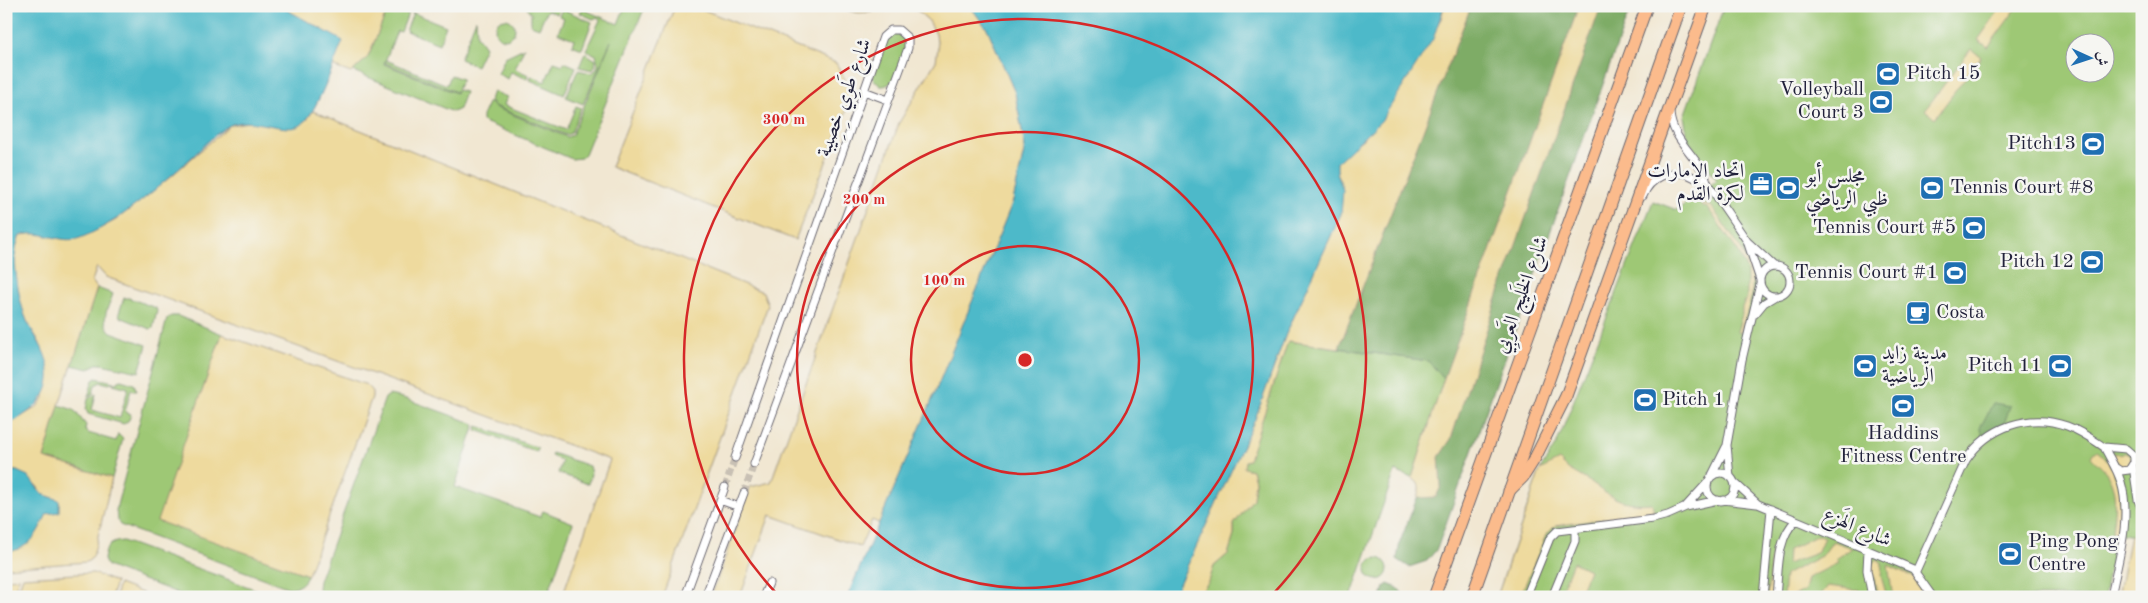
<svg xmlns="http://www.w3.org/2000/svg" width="2148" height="603" viewBox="0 0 2148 603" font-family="'Old Standard TT',Amiri,serif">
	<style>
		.green { fill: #9ec874; stroke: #607558; fill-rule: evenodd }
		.forest { fill: #7eac66; stroke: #506750 }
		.sand { fill: #eeda9e; stroke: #887e6c }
		.water { fill: #4db9c9; stroke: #386e82 }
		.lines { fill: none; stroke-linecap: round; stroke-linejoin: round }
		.minor-tunnel { stroke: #c8c0b4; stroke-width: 7; stroke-dasharray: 7 3.5; stroke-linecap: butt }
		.minor-casing { stroke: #6a6770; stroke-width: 9 }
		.primary-casing { stroke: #6a6770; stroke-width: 13 }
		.trunk-casing { stroke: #6a6770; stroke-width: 13 }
		.minor { stroke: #fff; stroke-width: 7 }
		.primary { stroke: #fbbb8c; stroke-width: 11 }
		.trunk { stroke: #fbbb8c; stroke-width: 11 }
		.ring { fill: none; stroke: #d62828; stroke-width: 2.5 }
		.labels { text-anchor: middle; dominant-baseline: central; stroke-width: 5; stroke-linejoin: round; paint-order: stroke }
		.poi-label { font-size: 20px; fill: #22223b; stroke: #f6f6f2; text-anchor: start }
		.street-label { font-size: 20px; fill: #22223b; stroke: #f6f6f2 }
		.centre { fill: #d62828; stroke: #f6f6f2; stroke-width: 2.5 }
		.ring-label { font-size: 15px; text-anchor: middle; font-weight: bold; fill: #d62828; stroke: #f6f6f2; stroke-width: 5; stroke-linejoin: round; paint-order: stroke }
	</style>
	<rect width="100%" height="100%" fill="#f6f6f2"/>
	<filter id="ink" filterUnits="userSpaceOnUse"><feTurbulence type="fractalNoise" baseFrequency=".02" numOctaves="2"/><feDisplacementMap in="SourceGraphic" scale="10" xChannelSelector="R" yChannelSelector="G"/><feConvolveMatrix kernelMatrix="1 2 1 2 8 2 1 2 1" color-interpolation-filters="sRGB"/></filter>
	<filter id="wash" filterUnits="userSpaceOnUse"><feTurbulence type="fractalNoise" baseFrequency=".0096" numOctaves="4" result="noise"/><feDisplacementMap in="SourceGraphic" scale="20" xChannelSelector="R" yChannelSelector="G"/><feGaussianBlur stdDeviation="1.12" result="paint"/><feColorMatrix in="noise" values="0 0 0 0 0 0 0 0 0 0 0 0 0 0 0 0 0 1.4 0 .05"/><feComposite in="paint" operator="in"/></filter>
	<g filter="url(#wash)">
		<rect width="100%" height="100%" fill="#f1e7d2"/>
		<!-- green -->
		<path class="green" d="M389,6H399L409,11L401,32L397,31L384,64L456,93L458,90L465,92L459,109L453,112L353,71L368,57Z
			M526,6H556L560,8L557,14L547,10L539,28L531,25V14Z
			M625,6H638L644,9L585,154L581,158L572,159L482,121V116L489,101L494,107L567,137L572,135L611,41L583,104L566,97L578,70L591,73L596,70L598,65L596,55L586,50L600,20L598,17L593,19L580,13L582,9L618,24Z
			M1724,6H2142V551L2137,546L2135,536L2116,533L2104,597H1497L1540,470L1557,443L1653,201L1677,210L1717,180L1688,140L1684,116ZM2076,42H2106V72H2076Z
			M562,9L592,22L582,49L572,45L574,39L558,33L564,18L559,16Z
			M413,13L446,26L439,44L406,31Z
			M476,19L477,36L485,47L476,66L460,59Z
			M495 29a10 10 0 1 1 20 0a10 10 0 1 1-20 0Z
			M893,34L901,35L906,45C902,58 898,88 880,86L872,77L884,40Z
			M524,48L515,69L529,75L527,79L511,72L508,79L498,74L505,57Z
			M585,53L596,60L595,67L592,70L579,67Z
			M386,60L447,85L451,75L462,79L456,92L385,63Z
			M554,62L563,65L564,62L576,67L564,95L530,80L531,76L545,82Z
			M493,91L507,97L504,105L566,130L576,106L581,108L571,133L566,135L494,106L490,100Z
			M97,288L113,294C109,306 99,321 111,332L147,345L139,372L101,364H96L89,369L72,365Z
			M124,298H129L156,308L157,311L153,328L150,329L120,317L119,313Z
			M171,316H178L222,334L158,521L308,575C303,584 300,587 289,588L120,525L117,520L116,509L167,319Z
			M1288,341L1428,361L1444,378L1412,478L1395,471L1351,597H1198L1209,581L1214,566L1228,554L1234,535V524L1253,499L1255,481L1252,470L1243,468L1245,461L1249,459Z
			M96,378L114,382L109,384L101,382L95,385L93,394L88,397L93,380Z
			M121,380L134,384L137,391L131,390L125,412L131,414L129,420L124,424L88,414L86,409L88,399L96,394L92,410L120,418L128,388L113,384Z
			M389,395L403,398L475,424L455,487L540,517L543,511L573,523L547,597H321L318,588L319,581L385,398Z
			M59,405L74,410L86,425L85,430L88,433L116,441L118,434L123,439L112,478L44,458Z
			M477,426L538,448L537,452L476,430Z
			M552,453L589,466L591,474L588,484L558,473L562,461L551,456Z
			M123,541L276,597H188L107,566L104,560C105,547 110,542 123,541Z
			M1366 569a11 11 0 1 1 22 0a11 11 0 1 1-22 0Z"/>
		<!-- forest -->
		<path class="forest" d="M1471,6H1579L1444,378L1428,361L1339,348Z
			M1601,6H1631L1437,549L1427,561L1409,567L1397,559L1400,542L1417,498L1436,497L1441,486L1439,457L1451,439L1497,298Z
			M1993,403L2010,406L2004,424L1984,436L1980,428Z
			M1388,584L1398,588L1405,597H1381L1384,587Z"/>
		<!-- sand -->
		<path class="sand" d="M280,6H389L368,57L351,73L332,66L342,41Z
			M675,6H694L836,63L853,94L795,240L611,167Z
			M837,6H887C863,14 861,16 837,6Z
			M906,6H970L988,30L1015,93L1025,147L1013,201L930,405L879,523L872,520L860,547L770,515L740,597H711L750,487L771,482L899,123L936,61L938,48L936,34L929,21L918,11Z
			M1444,6H1471L1339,348L1288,341L1249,460L1245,461L1244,468L1252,470L1255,481L1253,499L1234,524V535L1228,554L1214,566L1209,581L1198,597H1173L1255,419L1286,334L1341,214L1340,182L1336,167L1337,162L1344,153L1363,139L1441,19Z
			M1579,6H1601L1497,298L1451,439L1439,457L1441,486L1436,497L1417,498C1420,488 1421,484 1412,478L1444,378Z
			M2002,6H2018L1988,47L1978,40Z
			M1971,49L1981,57L1935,118L1925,110Z
			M313,111L763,292L768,305L662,597H562L610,460L106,277L97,267L92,281L97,288L59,405L44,458L112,478L93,557L87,562L6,568V553C31,546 36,535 47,514L59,511V500L42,494L37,486L17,471L6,470V426L37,407L44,398C43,383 45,360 41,347C39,339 32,331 28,323C17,299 8,261 20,236L29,233H40L63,238L93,232L116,220L169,178L230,125L248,122L306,121Z
			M1698,194L1704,204L1711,206L1741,249L1752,274V294L1741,333L1737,332L1742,315V307L1747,297V271L1739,253L1708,208L1702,206L1695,196Z
			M222,334L367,385L372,390V397L308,575L157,521Z
			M2097,451C2122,469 2123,506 2116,533L2112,532C2114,511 2119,490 2105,471C2101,466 2095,462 2091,457L2093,453Z
			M2126,453L2130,454L2132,460L2127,467L2121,466L2110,454Z
			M1559,460L1568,469L1597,486L1598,488C1616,501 1630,505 1652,503L1654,512L1555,526L1546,535L1520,597H1497L1540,470Z
			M1818,535L1824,537L1817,553L1787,564L1788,550Z
			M2130,535L2136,536L2137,546L2142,551V586L2134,597H2118Z
			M1833,541L1852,548L1836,559L1838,563L1808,578L1805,590L1791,597H1783L1785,575L1823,555Z
			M1772,547H1777L1772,597H1767Z
			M1877,560L1882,562L1881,576L1887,597H1878L1877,594L1872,568L1874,562Z
			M1573,562L1589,570L1578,597H1559Z
			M1888,565L1914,577L1917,587L1924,597H1893Z
			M93,573L116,582L111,597H16L23,577Z
			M19,578L12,597H6V579Z
			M119,584L153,597H115Z
			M1828,586L1859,590L1860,597H1819Z"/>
		<!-- water -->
		<path class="water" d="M6,6H280L343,41C335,60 316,115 301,125C286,135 250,115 230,125C215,133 202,148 190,159C157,188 121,222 80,238C61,245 40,228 20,236C14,249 15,259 16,273C18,290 21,306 27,321C32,330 37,339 42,348C61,389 40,407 6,426Z
			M970,6H1444L1433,39L1381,121L1337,162V173L1343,190L1341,214L1286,334L1255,419L1173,597H847L930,405L1013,201L1025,147L1015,93L988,30Z
			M6,471H17L28,476L42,494L59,500V512L47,514C35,537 33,546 6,553Z"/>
	</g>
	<g filter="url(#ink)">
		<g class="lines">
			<!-- minor-tunnel -->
			<path class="minor-tunnel" d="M725,487L735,458
				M744,493L754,464"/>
			<defs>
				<path id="minor" d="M864,91L888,100
					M1670,113C1672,142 1701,158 1708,184L1747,241L1774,266
					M1643,196C1650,178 1670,168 1689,175C1696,178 1701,182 1708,184
					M1748,244L1760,280
					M1760 281a15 15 0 1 1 30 0a15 15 0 1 1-30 0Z
					M1755,314L1764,303L1774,297
					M735,458L883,37L891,30H899L908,38V48L754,464
					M2133,466L2138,500L2142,509
					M1707 487a14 14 0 1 1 28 0a14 14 0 1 1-28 0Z
					M1712,475L1726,447
					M1730,477L1727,445L1742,360L1760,284
					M1734,482L1758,504L1913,569L1933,597
					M720,500L739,507
					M1723,500L1757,504
					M1686,506L1707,483
					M1868,550L1867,570L1872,597
					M1916,571L1966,460C1988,427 2029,412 2067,426C2081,431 2092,439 2104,447
					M685,597L725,487
					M705,597L744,493
					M763,597L769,583
					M1526,597L1550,538L1557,531L1653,519L1668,515L1686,507L1718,500
					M1552,597L1575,541V529
					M1763,597L1771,509
					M1776,597C1779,571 1776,539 1796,520
					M2111,597C2118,560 2132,519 2121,482C2117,469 2110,459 2104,447L2126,449L2134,456V462L2129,470L2121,471L2116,468"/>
				<path id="primary" d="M1509,491L1523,477L1535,458L1566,396L1706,6"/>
				<path id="trunk" d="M1434,597L1647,6
					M1472,597L1681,6"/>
			</defs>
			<!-- minor casing -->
			<use href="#minor" class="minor-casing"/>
			<!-- primary casing -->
			<use href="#primary" class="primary-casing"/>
			<!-- trunk casing -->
			<use href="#trunk" class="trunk-casing"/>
			<!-- minor -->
			<use href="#minor" class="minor"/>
			<!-- primary -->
			<use href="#primary" class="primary"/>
			<!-- trunk -->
			<use href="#trunk" class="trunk"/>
		</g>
	</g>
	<!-- distance rings -->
	<g class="ring">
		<circle cx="1025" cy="360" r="114"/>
		<circle cx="1025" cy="360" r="228"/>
		<path d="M778 595A341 341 0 1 1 1272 595"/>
	</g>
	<!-- icons -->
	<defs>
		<symbol id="stadium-square" viewBox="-11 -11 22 22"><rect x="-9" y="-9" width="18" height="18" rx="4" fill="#1f6fb2" stroke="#f6f6f2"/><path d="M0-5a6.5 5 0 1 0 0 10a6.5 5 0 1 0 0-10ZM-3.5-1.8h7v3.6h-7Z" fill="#fff"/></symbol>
		<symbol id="office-square" viewBox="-11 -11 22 22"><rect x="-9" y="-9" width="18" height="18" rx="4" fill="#1f6fb2" stroke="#f6f6f2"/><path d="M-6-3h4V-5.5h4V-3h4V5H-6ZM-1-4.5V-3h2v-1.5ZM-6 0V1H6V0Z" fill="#fff"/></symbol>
		<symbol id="cafe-square" viewBox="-11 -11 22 22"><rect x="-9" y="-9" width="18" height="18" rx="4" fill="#1f6fb2" stroke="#f6f6f2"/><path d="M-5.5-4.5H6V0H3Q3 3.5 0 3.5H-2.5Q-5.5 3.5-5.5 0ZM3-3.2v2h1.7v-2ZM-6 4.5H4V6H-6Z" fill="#fff"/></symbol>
	</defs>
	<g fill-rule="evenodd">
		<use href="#stadium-square" x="1874" y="60" width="28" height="28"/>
		<use href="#stadium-square" x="1867" y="88" width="28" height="28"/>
		<use href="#stadium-square" x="2079" y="130" width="28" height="28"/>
		<use href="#office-square" x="1747" y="170" width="28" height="28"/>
		<use href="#stadium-square" x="1774" y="174" width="28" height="28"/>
		<use href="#stadium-square" x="1918" y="174" width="28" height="28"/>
		<use href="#stadium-square" x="1960" y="214" width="28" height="28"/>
		<use href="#stadium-square" x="2078" y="248" width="28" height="28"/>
		<use href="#stadium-square" x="1941" y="259" width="28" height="28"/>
		<use href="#cafe-square" x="1904" y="299" width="28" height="28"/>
		<use href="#stadium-square" x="1851" y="352" width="28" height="28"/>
		<use href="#stadium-square" x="2046" y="352" width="28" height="28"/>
		<use href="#stadium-square" x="1631" y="386" width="28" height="28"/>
		<use href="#stadium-square" x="1889" y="392" width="28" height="28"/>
		<use href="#stadium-square" x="1996" y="540" width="28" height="28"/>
	</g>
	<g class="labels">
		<!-- poi labels -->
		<g class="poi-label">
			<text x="1906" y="74">Pitch 15</text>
			<text x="1864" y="90" text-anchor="end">Volleyball<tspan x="1864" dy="23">Court 3</tspan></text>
			<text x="2076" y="144" text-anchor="end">Pitch13</text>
			<text x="1744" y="172" text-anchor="end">اتحاد الإمارات<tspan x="1744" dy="23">لكرة القدم</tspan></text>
			<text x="1806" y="177">مجلس أبو<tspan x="1806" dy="23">ظبي الرياضي</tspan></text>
			<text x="1950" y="188">Tennis Court #8</text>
			<text x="1956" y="228" text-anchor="end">Tennis Court #5</text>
			<text x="2074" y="262" text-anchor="end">Pitch 12</text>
			<text x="1938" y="273" text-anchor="end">Tennis Court #1</text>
			<text x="1936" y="313">Costa</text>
			<text x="1882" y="354">مدينة زايد<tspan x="1882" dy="23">الرياضية</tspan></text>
			<text x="2042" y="366" text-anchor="end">Pitch 11</text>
			<text x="1662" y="400">Pitch 1</text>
			<text x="1903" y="434" text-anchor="middle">Haddins<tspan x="1903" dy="23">Fitness Centre</tspan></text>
			<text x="2028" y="542">Ping Pong<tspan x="2028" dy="23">Centre</tspan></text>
		</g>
		<!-- street labels -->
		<g class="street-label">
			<text transform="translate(845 98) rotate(-70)">شارع طَوِي خِصِيبة</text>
			<text transform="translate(1522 295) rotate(-70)">شارع الخَلِيج العَربِي</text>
			<text transform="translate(1857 528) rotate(23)">شارع الهَزع</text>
		</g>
	</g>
	<circle cx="1025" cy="360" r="8" class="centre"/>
	<g class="ring-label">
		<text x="784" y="124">300 m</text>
		<text x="864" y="204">200 m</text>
		<text x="944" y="285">100 m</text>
	</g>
	<!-- margin -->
	<rect width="2148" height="603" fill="none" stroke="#f6f6f2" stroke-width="25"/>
	<!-- north arrow -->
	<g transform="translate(2090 58) rotate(93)"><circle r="24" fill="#f6f6f2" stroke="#a1a1a9"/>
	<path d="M0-4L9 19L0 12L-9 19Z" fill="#1f6fb2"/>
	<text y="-8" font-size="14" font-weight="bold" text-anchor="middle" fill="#22223b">ش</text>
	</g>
</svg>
